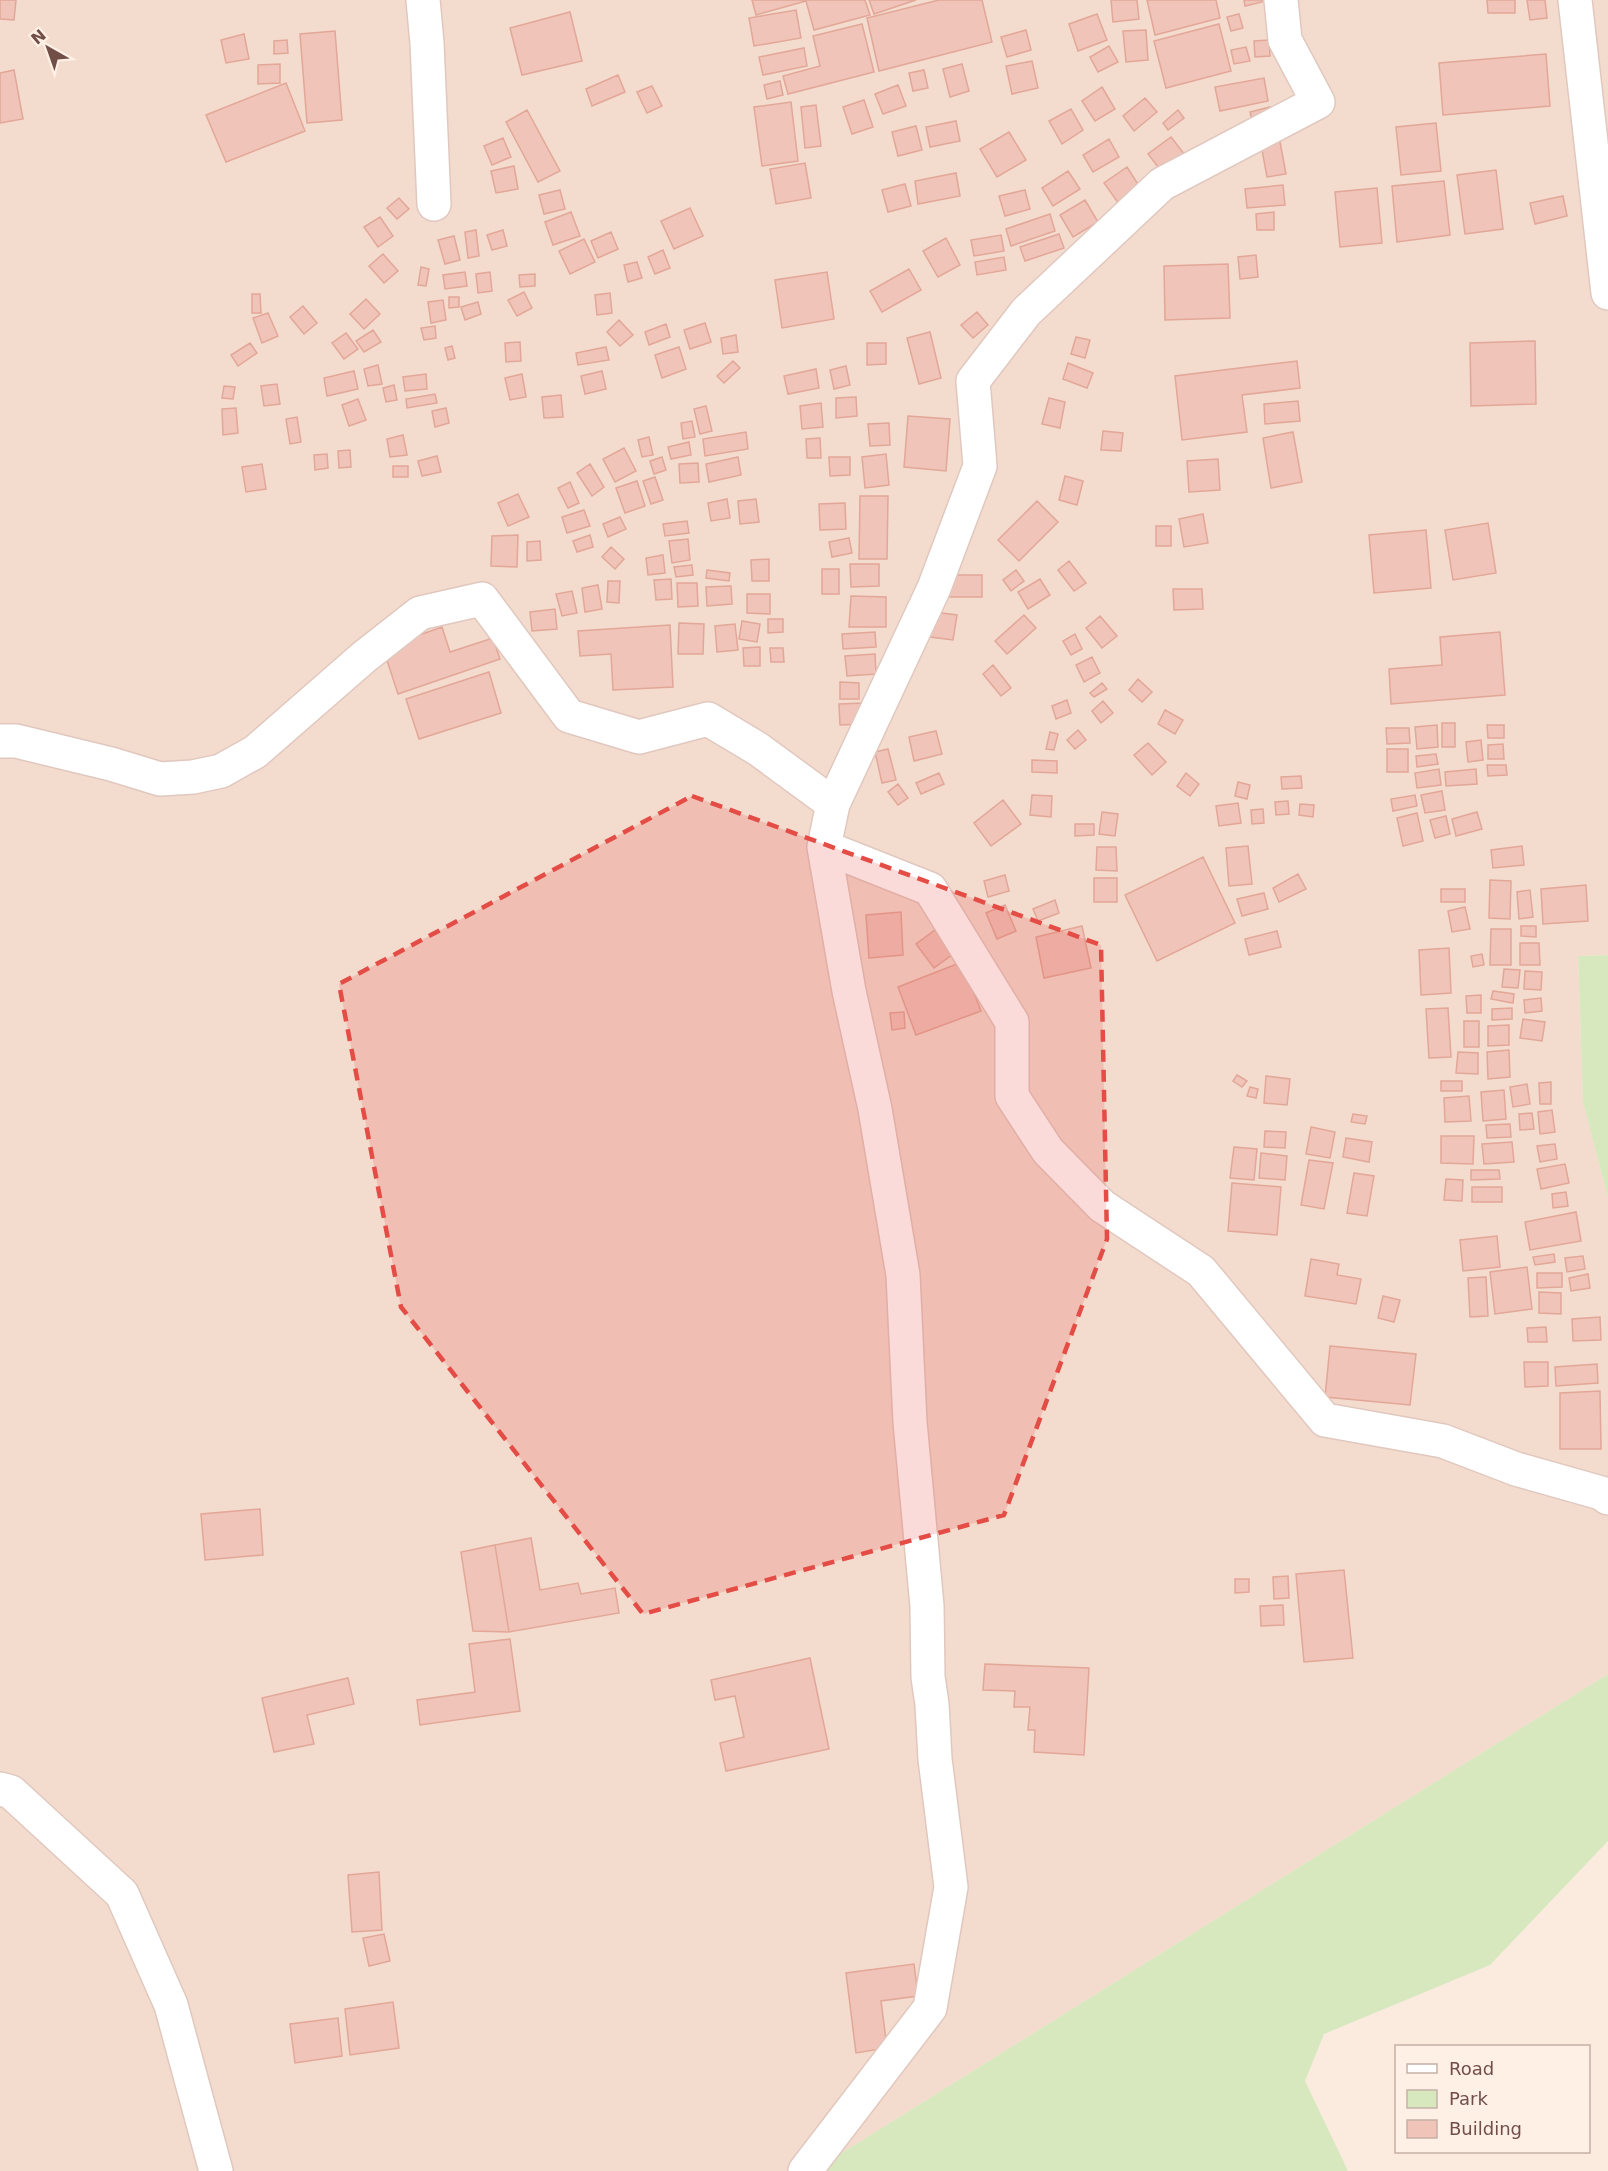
<svg xmlns="http://www.w3.org/2000/svg" width="1608" height="2171" viewBox="0 0 1608 2171" font-family="'DejaVu Sans',sans-serif">
	<style>
		.residential { fill: #f3dbce }
		.green { fill: #d7e8bf }
		.building { fill: #f0c4b8; stroke: #e2a798; stroke-width: 1.5 }
		.lines { fill: none; stroke-linecap: round; stroke-linejoin: round }
		.street-casing { stroke: #e1c8bf; stroke-width: 36 }
		.street { stroke: #fff; stroke-width: 33 }
		.marked { fill: #e44c46; fill-opacity: 0.2; stroke: #e44c46; stroke-width: 4.5; stroke-dasharray: 12 8; stroke-linejoin: round }
	</style>
	<rect width="100%" height="100%" fill="#fbebdf"/>
	<!-- residential -->
	<path class="residential" d="M0,0H1608V955L1578,956L1583,1102L1608,1199V1674L813,2171H0Z"/>
	<!-- green -->
	<path class="green" d="M1608,955V1199L1583,1102L1578,956Z
		M1608,1674V1841L1490,1965L1324,2034L1305,2081L1348,2171H813Z"/>
	<!-- building -->
	<path class="building" d="M0,0H16L14,20L0,19Z
		M752,0H865L870,15L814,30L806,1L756,15Z
		M869,0H916L874,14Z
		M939,0H982L992,42L879,71L867,18Z
		M1111,0H1137L1139,19L1113,22Z
		M1147,0H1216L1220,18L1155,35Z
		M1244,0H1262V2L1245,6Z
		M1487,0H1515V13H1488Z
		M1527,0H1545L1547,18L1530,20Z
		M796,10L801,38L754,46L749,18Z
		M570,12L582,61L522,75L510,28Z
		M1097,14L1107,40L1078,51L1069,24Z
		M1239,14L1243,28L1231,31L1227,17Z
		M862,24L874,72L788,94L783,76L820,66L813,36Z
		M1219,24L1231,71L1166,88L1154,41Z
		M1026,30L1031,50L1007,57L1001,37Z
		M1146,30L1148,60L1126,62L1123,31Z
		M335,31L342,120L307,123L300,34Z
		M244,34L249,59L226,63L221,40Z
		M287,40L288,53L274,54V41Z
		M1269,40L1270,56L1255,57L1254,41Z
		M1109,46L1118,62L1098,72L1090,57Z
		M1246,47L1250,61L1234,64L1231,50Z
		M804,48L807,66L763,75L759,57Z
		M1546,54L1550,106L1443,115L1439,63Z
		M1032,61L1038,88L1012,94L1006,66Z
		M280,64V83L258,84V65Z
		M962,64L969,91L950,97L943,69Z
		M14,70L23,119L0,123V73Z
		M924,70L928,88L913,91L909,73Z
		M618,75L625,92L592,106L586,89Z
		M1264,78L1268,101L1220,111L1215,87Z
		M780,81L783,95L767,99L764,85Z
		M286,83L305,131L226,162L206,115Z
		M898,85L906,106L883,114L875,94Z
		M652,86L662,106L647,113L637,92Z
		M1102,87L1115,109L1095,121L1082,101Z
		M1145,98L1157,112L1134,131L1123,116Z
		M864,100L873,127L852,134L843,107Z
		M791,102L798,161L762,166L754,107Z
		M816,105L821,146L805,148L801,107Z
		M1270,107L1274,123L1254,128L1250,112Z
		M1071,109L1083,130L1062,144L1049,121Z
		M527,110L560,171L538,182L506,122Z
		M1178,110L1184,118L1168,130L1163,123Z
		M956,121L960,141L930,147L926,127Z
		M1436,123L1441,171L1401,175L1396,127Z
		M916,126L922,150L898,156L892,132Z
		M1278,131L1286,174L1267,177L1259,134Z
		M1009,132L1026,160L997,177L980,149Z
		M1171,137L1185,155L1162,172L1148,154Z
		M503,138L511,157L492,165L484,146Z
		M1109,139L1119,157L1093,172L1083,155Z
		M805,163L811,198L776,204L770,169Z
		M514,166L518,189L496,193L491,171Z
		M1127,167L1141,189L1119,204L1104,183Z
		M1496,170L1503,229L1465,234L1457,175Z
		M1068,171L1080,189L1053,206L1042,188Z
		M956,173L960,196L918,204L915,181Z
		M1444,181L1450,235L1397,242L1392,186Z
		M905,184L911,206L888,212L882,190Z
		M1283,185L1285,205L1247,208L1245,189Z
		M1377,188L1382,243L1340,247L1335,192Z
		M560,190L565,209L544,214L539,195Z
		M1025,190L1030,209L1005,216L999,196Z
		M1563,196L1567,216L1535,224L1530,203Z
		M399,198L409,209L397,219L387,208Z
		M1085,200L1098,222L1073,237L1060,215Z
		M690,208L703,236L674,249L661,221Z
		M571,212L580,236L553,245L545,222Z
		M1274,212V230H1257L1256,214Z
		M1050,214L1055,231L1011,246L1006,229Z
		M380,217L393,236L378,247L364,227Z
		M476,230L479,256L468,258L465,232Z
		M503,230L507,246L492,250L487,235Z
		M611,232L618,249L598,258L591,241Z
		M1059,234L1064,248L1025,261L1020,247Z
		M1001,235L1004,251L974,256L971,240Z
		M454,236L460,260L445,264L438,240Z
		M946,238L960,265L938,277L923,251Z
		M584,239L595,262L570,274L559,251Z
		M663,250L670,268L655,274L648,257Z
		M383,254L398,271L384,283L369,266Z
		M1256,255L1258,277L1240,279L1238,257Z
		M1004,257L1006,270L977,275L975,262Z
		M637,262L642,278L628,282L624,265Z
		M1228,264L1230,318L1165,320L1164,266Z
		M421,267L429,269L426,286L418,285Z
		M909,269L921,290L882,312L870,291Z
		M465,272L467,286L445,289L443,275Z
		M490,272L492,291L478,293L476,274Z
		M827,272L834,319L782,328L775,280Z
		M535,274V286L520,287L519,275Z
		M524,292L532,308L517,316L508,300Z
		M610,293L612,313L597,315L595,295Z
		M252,294H260L261,313H252Z
		M449,297H459V307L449,308Z
		M366,299L380,314L364,329L350,314Z
		M443,300L446,320L431,323L428,302Z
		M478,302L481,314L465,320L461,307Z
		M303,306L317,323L304,334L290,317Z
		M977,312L988,325L973,338L961,325Z
		M268,313L278,336L262,343L253,318Z
		M619,320L633,335L620,346L607,332Z
		M705,323L711,342L690,349L684,330Z
		M666,324L670,337L649,345L645,332Z
		M435,326L436,338L424,340L421,328Z
		M373,330L381,342L364,352L356,341Z
		M930,332L941,378L919,384L907,338Z
		M346,333L358,349L344,359L332,343Z
		M736,335L738,352L723,354L721,338Z
		M1076,337L1090,340L1085,358L1071,354Z
		M1535,341L1536,404L1471,406L1470,343Z
		M520,342L521,361L506,362L505,343Z
		M250,343L257,353L238,366L231,355Z
		M867,343H886V364L867,365Z
		M452,346L455,358L448,360L445,348Z
		M606,347L609,360L578,365L576,353Z
		M679,347L686,369L662,378L655,355Z
		M733,361L740,368L724,383L717,376Z
		M1297,361L1300,388L1242,395L1247,432L1182,440L1175,376Z
		M1068,363L1093,373L1087,388L1063,379Z
		M378,365L382,384L368,386L364,369Z
		M846,366L850,385L834,389L830,370Z
		M816,369L819,388L788,394L784,376Z
		M354,371L358,389L327,396L324,378Z
		M602,371L606,389L585,394L581,376Z
		M426,374L427,389L405,391L403,377Z
		M522,374L526,397L510,400L505,378Z
		M277,384L280,404L264,406L261,386Z
		M394,385L397,400L386,402L383,388Z
		M224,386L235,387L233,399L222,398Z
		M435,394L437,403L407,408L406,399Z
		M561,395L563,417L544,418L542,397Z
		M856,397L857,416L836,418V398Z
		M1049,398L1065,402L1060,428L1042,424Z
		M358,399L366,420L349,426L342,405Z
		M1298,401L1300,421L1265,424L1264,404Z
		M821,403L823,427L802,429L800,406Z
		M706,406L712,431L700,434L694,409Z
		M236,408L238,433L223,435L222,409Z
		M446,408L449,423L435,427L432,411Z
		M908,416L950,419L946,471L904,467Z
		M297,417L301,442L290,444L286,419Z
		M692,421L695,437L683,439L681,423Z
		M889,423L890,445L870,446L868,424Z
		M1103,431L1123,433L1121,451L1101,450Z
		M746,432L748,449L705,456L703,439Z
		M1293,432L1302,482L1271,488L1263,438Z
		M403,435L407,455L390,457L387,439Z
		M649,437L653,455L642,457L638,440Z
		M820,438L821,458H807L806,439Z
		M689,442L691,455L671,459L668,447Z
		M624,448L636,471L615,482L603,459Z
		M350,450L351,467L339,468L338,451Z
		M327,454L328,468L315,470L314,455Z
		M886,454L889,485L865,488L862,457Z
		M437,456L441,472L422,476L418,461Z
		M662,457L666,470L654,474L650,461Z
		M738,457L741,475L709,482L706,464Z
		M829,457H850V475L830,476Z
		M1218,459L1220,490L1189,492L1187,461Z
		M698,463L699,482L680,483L679,464Z
		M262,464L266,489L246,492L242,467Z
		M590,464L604,487L592,496L577,473Z
		M393,466H408V477H393Z
		M1065,476L1083,481L1077,505L1059,500Z
		M655,477L663,500L651,504L643,481Z
		M637,481L645,506L625,513L616,488Z
		M570,482L579,503L568,508L558,488Z
		M518,494L529,517L508,526L498,503Z
		M860,496H888L887,559H859Z
		M727,499L730,518L711,521L708,503Z
		M756,499L759,522L740,524L738,501Z
		M1037,501L1058,522L1019,561L998,540Z
		M845,503L846,529L820,530L819,504Z
		M584,510L590,526L567,533L562,517Z
		M1203,514L1208,543L1184,547L1179,519Z
		M620,517L626,529L608,537L603,524Z
		M687,521L689,533L665,536L663,524Z
		M1488,523L1496,573L1453,580L1445,530Z
		M1156,526H1171V546H1156Z
		M1426,530L1431,588L1374,593L1369,535Z
		M518,535L517,567L491,566L492,536Z
		M590,535L593,547L577,552L573,541Z
		M849,538L852,553L832,557L829,542Z
		M688,539L690,560L672,563L669,541Z
		M540,541L541,560L527,561V542Z
		M611,547L624,559L615,569L602,557Z
		M663,555L665,573L648,575L646,558Z
		M769,559V581H752L751,560Z
		M1069,561L1086,583L1074,591L1058,570Z
		M850,564H879V586L851,587Z
		M692,565L693,575L676,577L674,567Z
		M822,569H839V594H822Z
		M707,570L730,573L729,581L706,578Z
		M1016,570L1024,581L1011,591L1003,580Z
		M947,575H982V597H947Z
		M671,579L672,599L656,600L654,580Z
		M1040,579L1050,595L1028,609L1018,592Z
		M608,581H620L619,603L607,602Z
		M677,583H697L698,606L678,607Z
		M598,585L602,609L585,612L582,588Z
		M731,586L732,604L707,606L706,587Z
		M1173,589H1202L1203,609L1174,610Z
		M572,591L577,613L562,616L556,594Z
		M747,594H770V614L747,613Z
		M851,596L886,597V627H849Z
		M555,609L557,629L532,631L530,612Z
		M934,612L957,615L953,640L930,637Z
		M1024,615L1036,628L1007,654L995,641Z
		M1100,616L1117,636L1102,648L1086,628Z
		M768,619H783V632L768,633Z
		M742,621L760,624L757,642L739,639Z
		M679,623L704,624L703,654H678Z
		M735,624L738,650L717,652L715,626Z
		M670,625L673,687L613,690L611,654L580,656L578,631Z
		M442,627L450,652L493,638L500,659L398,694L383,648Z
		M875,632L876,647L843,649L842,634Z
		M1500,632L1505,695L1391,704L1389,669L1442,665L1440,637Z
		M1075,634L1082,649L1071,655L1063,641Z
		M760,647V666H744L743,648Z
		M770,648H783L784,662H771Z
		M875,654L876,674L847,676L845,656Z
		M1092,657L1100,673L1084,682L1076,665Z
		M993,665L1011,688L1001,696L983,674Z
		M489,672L501,713L419,739L406,699Z
		M1138,679L1152,692L1142,702L1129,690Z
		M840,682L859,683V699H840Z
		M1102,683L1107,689L1094,697L1090,693Z
		M1067,700L1071,713L1056,719L1052,706Z
		M1103,701L1113,713L1101,723L1092,711Z
		M865,703L866,724L840,725L839,704Z
		M1165,710L1183,720L1175,734L1158,724Z
		M1442,723H1455V747H1442Z
		M1437,725L1438,747L1417,749L1415,727Z
		M1487,725H1504V738H1488Z
		M1386,728H1409L1410,743L1387,744Z
		M1078,730L1086,740L1075,749L1067,740Z
		M936,731L942,754L914,761L909,737Z
		M1050,732L1058,734L1054,750L1046,749Z
		M1481,740L1483,760L1468,762L1466,742Z
		M1148,743L1166,762L1152,775L1134,755Z
		M1503,744L1504,759H1488V745Z
		M888,749L896,780L882,783L875,752Z
		M1387,749H1408V772H1387Z
		M1436,754L1438,764L1417,767L1416,756Z
		M1032,760L1057,761V773L1032,772Z
		M1487,765H1506L1507,775L1488,776Z
		M1439,769L1441,785L1417,788L1415,773Z
		M1476,769L1477,784L1446,786L1445,772Z
		M939,773L944,784L921,794L916,783Z
		M1186,773L1199,784L1190,796L1177,786Z
		M1301,776L1302,788L1282,789L1281,777Z
		M1238,782L1250,785L1247,799L1235,796Z
		M898,784L908,798L898,805L888,792Z
		M1442,791L1445,810L1425,813L1421,795Z
		M1032,795L1052,796L1051,817L1030,815Z
		M1415,795L1417,806L1393,811L1391,799Z
		M1003,800L1021,824L991,846L974,823Z
		M1288,801L1289,814L1276,815L1275,802Z
		M1238,803L1241,823L1219,826L1216,806Z
		M1300,804L1314,805L1313,817L1299,815Z
		M1263,809L1264,823L1252,824L1251,810Z
		M1102,812L1118,814L1115,836L1099,834Z
		M1477,812L1482,829L1456,836L1452,819Z
		M1417,813L1423,841L1403,846L1397,818Z
		M1446,816L1450,834L1435,838L1430,820Z
		M1075,824H1094V835L1075,836Z
		M1248,846L1252,884L1229,886L1226,848Z
		M1522,846L1524,865L1493,868L1491,850Z
		M1097,847H1116L1117,871L1096,870Z
		M1203,857L1235,923L1157,961L1125,895Z
		M1298,874L1306,889L1279,902L1273,888Z
		M1005,875L1009,891L988,897L984,881Z
		M1094,878H1117V902H1094Z
		M1490,880L1511,881L1510,919L1489,918Z
		M1586,885L1588,921L1543,924L1541,889Z
		M1441,889H1465V902H1441Z
		M1530,890L1533,917L1519,919L1517,892Z
		M1264,893L1268,909L1242,916L1237,899Z
		M1055,900L1059,913L1038,921L1033,909Z
		M1005,905L1016,931L997,939L986,913Z
		M1465,907L1470,929L1452,932L1448,911Z
		M901,912L903,955L869,958L866,915Z
		M1082,926L1091,968L1044,978L1036,937Z
		M1521,926H1536V937L1521,936Z
		M1491,929H1511V965H1490Z
		M935,930L953,954L934,968L916,944Z
		M1277,931L1281,947L1249,955L1245,939Z
		M1520,943H1539L1540,965H1520Z
		M1449,948L1451,993L1421,995L1419,950Z
		M1482,954L1484,965L1473,967L1471,956Z
		M962,962L981,1011L916,1035L898,987Z
		M1504,969L1520,970L1518,988L1502,987Z
		M1525,971L1542,972L1541,990L1524,989Z
		M1493,991L1514,994L1513,1003L1491,999Z
		M1481,995V1013H1467L1466,996Z
		M1541,998L1542,1011L1525,1013L1524,1000Z
		M1448,1008L1451,1057L1429,1058L1426,1009Z
		M1512,1008V1019L1492,1020V1009Z
		M904,1012L905,1028L892,1030L890,1013Z
		M1523,1019L1545,1022L1542,1041L1520,1038Z
		M1464,1021H1479V1047H1464Z
		M1509,1025V1045L1488,1046V1026Z
		M1509,1050L1510,1077L1488,1079L1487,1052Z
		M1458,1052L1478,1053V1074L1456,1073Z
		M1237,1075L1247,1081L1242,1087L1233,1081Z
		M1266,1076L1290,1079L1287,1105L1264,1103Z
		M1441,1081H1462V1091H1441Z
		M1551,1082V1104H1540L1539,1083Z
		M1527,1084L1530,1104L1513,1107L1510,1087Z
		M1250,1087L1258,1089L1256,1098L1247,1096Z
		M1504,1090L1506,1119L1483,1121L1481,1092Z
		M1469,1096L1471,1121L1445,1122L1444,1098Z
		M1552,1110L1555,1132L1540,1134L1538,1112Z
		M1532,1113L1534,1129L1520,1130L1519,1114Z
		M1353,1114L1367,1116L1365,1124L1351,1122Z
		M1510,1124L1511,1137L1487,1138L1486,1125Z
		M1311,1127L1335,1132L1330,1158L1306,1154Z
		M1265,1131L1286,1132L1285,1148L1264,1147Z
		M1441,1136H1474L1473,1164L1441,1163Z
		M1346,1138L1372,1142L1369,1162L1343,1157Z
		M1512,1142L1514,1162L1484,1164L1482,1144Z
		M1555,1144L1557,1159L1540,1162L1537,1146Z
		M1234,1147L1257,1149L1254,1180L1230,1178Z
		M1261,1153L1287,1156L1285,1180L1259,1178Z
		M1309,1160L1333,1163L1324,1209L1301,1205Z
		M1565,1164L1569,1183L1541,1189L1537,1169Z
		M1471,1170H1499L1500,1179L1471,1180Z
		M1354,1173L1374,1176L1367,1216L1347,1213Z
		M1446,1179L1463,1180L1462,1201L1444,1200Z
		M1232,1183L1281,1187L1277,1235L1228,1231Z
		M1472,1187H1502V1202H1472Z
		M1566,1192L1568,1206L1553,1208L1552,1194Z
		M1576,1212L1581,1241L1530,1250L1525,1222Z
		M1497,1236L1500,1267L1463,1271L1460,1240Z
		M1554,1254L1555,1262L1535,1265L1533,1257Z
		M1583,1256L1585,1269L1567,1272L1565,1258Z
		M1311,1259L1339,1264L1337,1275L1361,1279L1356,1304L1305,1296Z
		M1527,1267L1532,1309L1495,1314L1490,1272Z
		M1537,1273H1562V1287L1537,1288Z
		M1588,1274L1590,1288L1571,1291L1569,1278Z
		M1486,1277L1488,1316L1470,1317L1468,1278Z
		M1539,1292L1561,1293V1314L1539,1313Z
		M1383,1296L1400,1300L1394,1322L1378,1318Z
		M1600,1317L1601,1340L1573,1341L1572,1319Z
		M1546,1327L1547,1342H1528L1527,1328Z
		M1330,1346L1416,1354L1410,1405L1325,1397Z
		M1524,1362H1548V1386L1525,1387Z
		M1597,1364L1598,1383L1556,1386L1555,1367Z
		M1600,1391L1601,1449H1560V1393Z
		M260,1509L263,1555L205,1560L201,1514Z
		M531,1538L540,1590L578,1583L581,1594L615,1588L619,1613L509,1632L495,1545Z
		M495,1545L509,1632L473,1631L461,1552Z
		M1344,1570L1353,1658L1304,1662L1296,1574Z
		M1288,1576L1289,1598L1274,1599L1273,1577Z
		M1235,1579H1249V1592L1235,1593Z
		M1283,1605L1284,1625L1261,1626L1260,1606Z
		M510,1639L520,1711L420,1725L417,1700L475,1692L469,1644Z
		M810,1658L829,1749L726,1771L720,1743L744,1737L735,1696L715,1700L711,1680Z
		M985,1664L1089,1668L1084,1755L1034,1752L1035,1730H1028L1030,1707H1014L1015,1691L983,1690Z
		M348,1678L354,1704L307,1715L314,1744L274,1752L262,1698Z
		M379,1872L382,1930L352,1932L348,1875Z
		M384,1934L390,1961L369,1966L363,1938Z
		M914,1964L918,1996L881,2001L887,2048L856,2053L846,1973Z
		M393,2002L399,2048L350,2055L345,2009Z
		M338,2018L342,2056L295,2063L290,2024Z"/>
	<g class="lines">
		<defs>
			<path id="street" d="M423,0L427,43L434,204
				M1575,0L1608,293
				M0,741H16L111,764L160,779L193,777L221,771L255,752L364,657L420,613L482,599L569,716L639,737L708,719L758,749L833,804
				M824,847L930,889L1012,1022V1096L1048,1151L1102,1206L1201,1271L1325,1420L1443,1441L1516,1469L1601,1493L1608,1498
				M0,1789L11,1792L122,1894L171,2005L216,2171
				M805,2171L930,2008L951,1887L935,1759L932,1704L928,1677L927,1606L910,1422L903,1275L875,1109L849,991L824,847L833,804L934,588L980,466L973,381L1026,312L1162,184L1318,102L1285,40L1281,0"/>
		</defs>
		<!-- street casing -->
		<use href="#street" class="street-casing"/>
		<!-- street -->
		<use href="#street" class="street"/>
	</g>
	<!-- marked area -->
	<path class="marked" d="M692,796L1101,945L1107,1239L1004,1515L643,1614L401,1307L339,984Z"/>
	<!-- legend -->
	<rect x="1395" y="2045" width="195" height="108" fill="#fff0e5" stroke="#c6b0a6" stroke-width="1.5"/>
	<rect x="1407" y="2064" width="30" height="9" fill="#ffffff" stroke="#c6b0a6" stroke-width="1.5"/>
	<text x="1449" y="2075" font-size="18" fill="#714f48">Road</text>
	<rect x="1407" y="2090" width="30" height="18" fill="#d7e8bf" stroke="#c6b0a6" stroke-width="1.5"/>
	<text x="1449" y="2105" font-size="18" fill="#714f48">Park</text>
	<rect x="1407" y="2120" width="30" height="18" fill="#f0c4b8" stroke="#c6b0a6" stroke-width="1.5"/>
	<text x="1449" y="2135" font-size="18" fill="#714f48">Building</text>
	<!-- north arrow -->
	<g transform="translate(48 48) rotate(320)" stroke="#fff0e5" stroke-width="4.5" paint-order="stroke">
	<path d="M0-4.5L10 22L0 15L-10 22Z" fill="#714f48"/>
	<text y="-9" font-size="16" font-weight="bold" text-anchor="middle" fill="#714f48">N</text>
	</g>
</svg>
